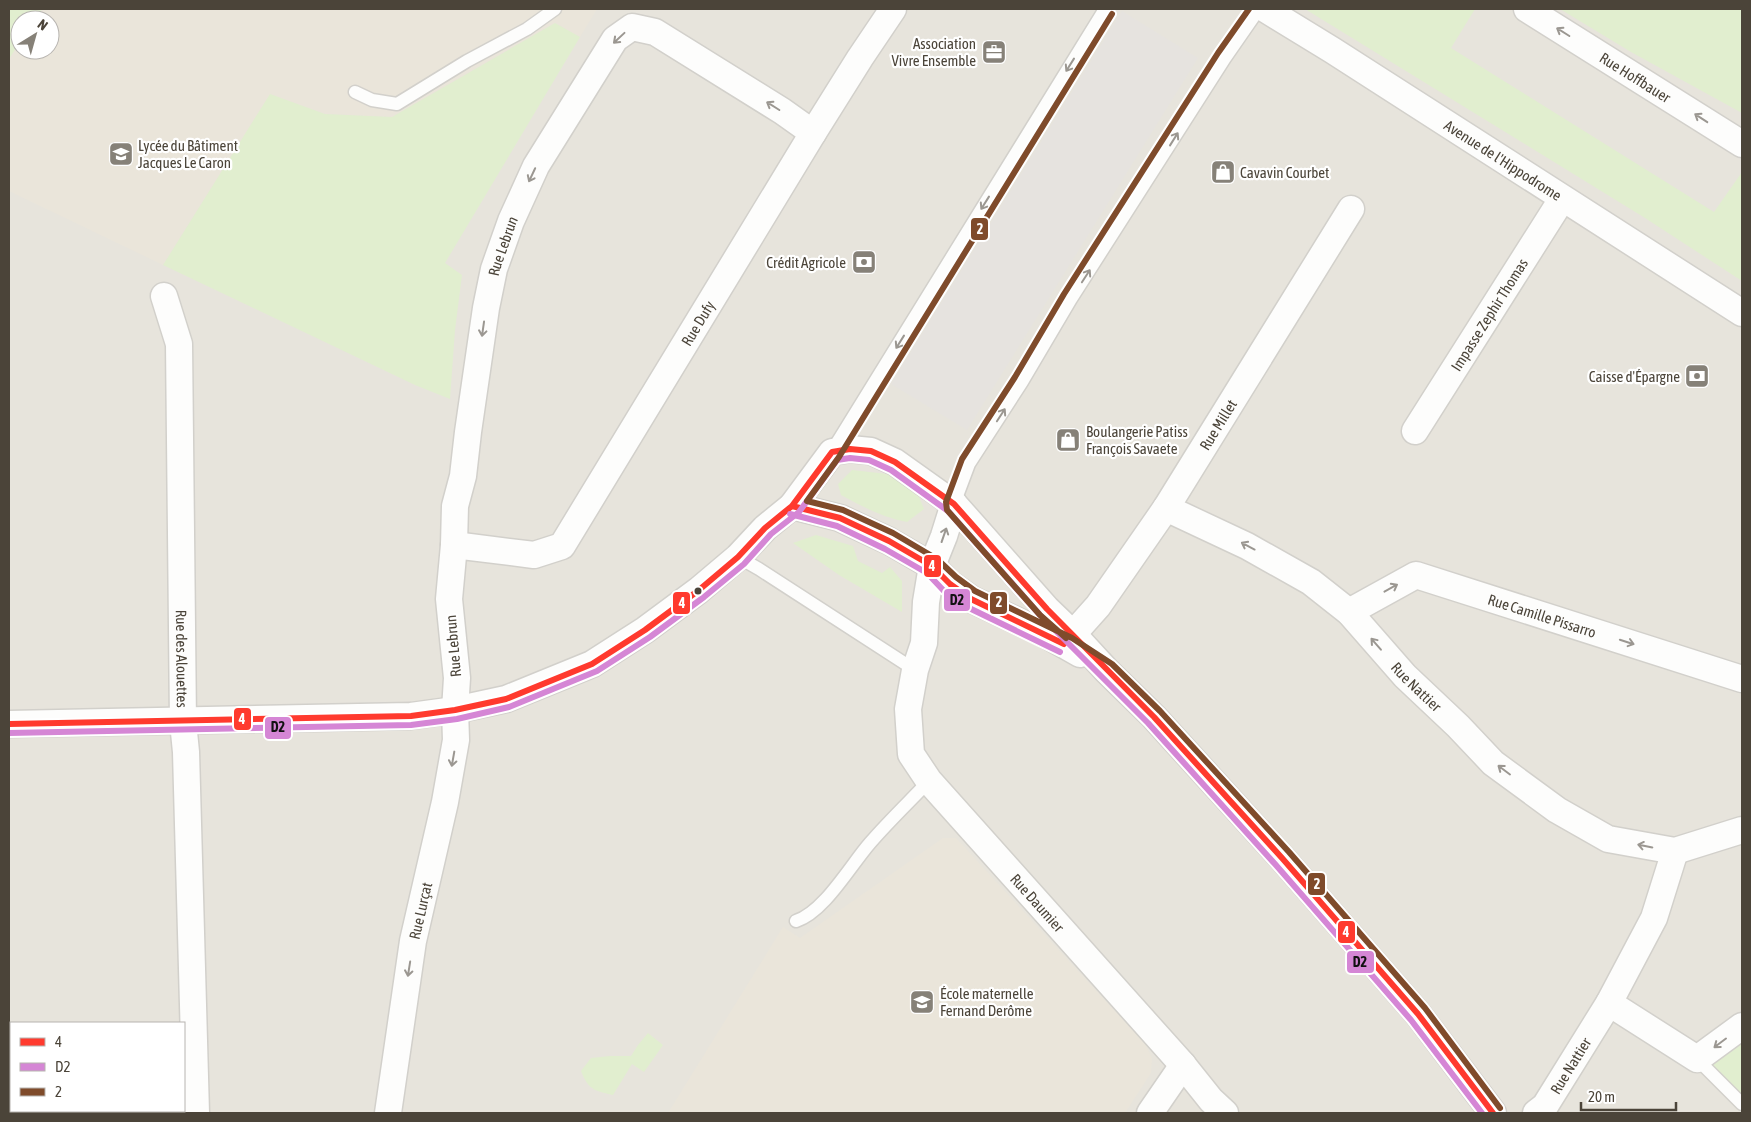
<svg xmlns="http://www.w3.org/2000/svg" width="1751" height="1122" viewBox="0 0 1751 1122" font-family="'Asap Condensed',sans-serif">
	<style>
		.residential { fill: #e7e4dc; fill-rule: evenodd }
		.education { fill: #eae5da; fill-rule: evenodd }
		.green { fill: #e1eecf }
		.parking { fill: #e6e3df }
		.lines { fill: none; stroke-linecap: round; stroke-linejoin: round }
		.service-casing { stroke: #d2d0cb; stroke-width: 15 }
		.minor-casing { stroke: #d2d0cb; stroke-width: 29 }
		.service { stroke: #fdfdfc; stroke-width: 12 }
		.minor { stroke: #fdfdfc; stroke-width: 26 }
		.bus-1-casing { stroke: #fff; stroke-width: 10 }
		.bus-2-casing { stroke: #fff; stroke-width: 10 }
		.bus-3-casing { stroke: #fff; stroke-width: 10 }
		.bus-1 { stroke: #ff3a2e; stroke-width: 6 }
		.bus-2 { stroke: #d586d5; stroke-width: 6 }
		.bus-3 { stroke: #7f4b2b; stroke-width: 6 }
		.oneway { stroke: #9b9791 }
		.bus-dot { fill: #4b4439; stroke: #fff; stroke-width: 2 }
		.labels { text-anchor: middle; dominant-baseline: central; stroke-width: 4.5; stroke-linejoin: round; paint-order: stroke }
		.poi-label { font-size: 15px; fill: #4b4439; stroke: #fff; text-anchor: start }
		.street-label { font-size: 15px; fill: #4b4439; stroke: #fff }
		.line-badge { stroke: #fff; stroke-width: 2 }
		.badge-label { font-size: 14px; text-anchor: middle; font-weight: bold; fill: #fff }
		.pale-badge-label { font-size: 14px; text-anchor: middle; font-weight: bold; fill: #111 }
	</style>
	<rect width="100%" height="100%" fill="#f4f2ee"/>
	<!-- residential -->
	<path class="residential" d="M9,9H1742V1113H9ZM20,20H50V50H20ZM11,1023H184V1111H11Z"/>
	<!-- education -->
	<path class="education" d="M9,9H597L580,37L555,23L392,117L325,114L270,95L163,265L9,191ZM20,20H50V50H20Z
		M943,838H956L1145,1044L1152,1058L1151,1073L1125,1113H668L783,927L800,938Z"/>
	<!-- green -->
	<path class="green" d="M9,9H42L35,20H20V42L9,59Z
		M1305,9H1475L1451,48L1714,212L1742,172V281L1645,218Z
		M1560,9H1742V113L1631,52Z
		M555,23L580,37L445,263L462,275L455,330L450,399L415,385L163,265L270,94L325,114L392,117Z
		M852,470L896,475L916,490L924,509L907,522C882,517 863,507 841,495L838,484Z
		M816,535L853,546L858,561L882,573L890,567L902,581V612L839,575L793,543Z
		M1742,1026V1104L1697,1059Z
		M648,1033L663,1045L644,1072L632,1064L613,1095C594,1091 588,1089 581,1071L591,1058L610,1056H631L638,1045Z"/>
	<!-- parking -->
	<path class="parking" d="M1122,11L1198,58L967,430L891,384Z"/>
	<g class="lines">
		<defs>
			<path id="service" d="M355,92L372,100L397,104L467,61L527,29L555,9
				M832,451L1105,9
				M954,504L969,464L1022,382L1071,299L1225,58L1259,9
				M738,557L759,569L915,670
				M796,921C824,912 850,866 870,843C888,822 909,802 929,781
				M1697,1059L1742,1104"/>
			<g id="minor">
				<path id="s1" d="M1265,9L1332,50L1742,313"/>
				<path id="s2" d="M1527,9L1742,144"/>
				<path id="s3" d="M164,296L179,344L183,722L186,752L196,1113"/>
				<path id="s4" d="M1415,431L1562,199"/>
				<path id="s5" d="M954,504L944,536L932,566L926,602L924,643L915,670L908,709L911,754L929,781L1183,1065L1211,1100L1225,1113"/>
				<path d="M792,506L840,518L889,541L932,566L950,584L971,599L1043,633L1080,654"/>
				<path id="s6" d="M1166,508L1247,546L1311,582L1349,612L1405,676L1458,726L1493,763L1557,810L1608,839L1675,851L1742,830"/>
				<path id="s7" d="M454,545L534,555L562,546L813,133L860,58L893,9"/>
				<path id="s8" d="M1349,612L1416,575L1742,679"/>
				<path id="s9" d="M1073,634L1098,606L1166,508L1351,209"/>
				<path d="M9,724L411,716L455,710L506,699L592,664L645,630L699,590L738,557L765,528L792,506L832,452L850,449L871,451L895,462L954,504L1047,609L1073,634L1107,671L1154,717L1282,858L1418,1014L1493,1113"/>
				<path d="M1609,1003L1697,1059L1742,1026"/>
				<path id="s10" d="M388,1113L413,941L445,802L456,740L455,710L457,678L449,599L454,545L455,506L463,476L468,432L486,308L494,269L511,221L536,166L615,39L632,27L655,32L782,111L813,133"/>
				<path d="M1150,1113L1183,1065"/>
				<path id="s11" d="M1536,1113L1545,1106L1609,1003L1654,918L1675,851"/>
			</g>
		</defs>
		<!-- service casing -->
		<use href="#service" class="service-casing"/>
		<!-- minor casing -->
		<use href="#minor" class="minor-casing"/>
		<!-- service -->
		<use href="#service" class="service"/>
		<!-- minor -->
		<use href="#minor" class="minor"/>
		<defs>
			<path id="bus-1" d="M792,506L840,518L889,541L932,566L950,584L971,599L1064,644
				M9,724L411,716L455,710L506,699L592,664L645,630L699,590L738,557L765,528L792,506L832,452L850,449L871,451L895,462L954,504L1047,609L1154,717L1282,858L1418,1014L1493,1113"/>
			<path id="bus-2" d="M790,514L837,526L885,549L927,573L944,591L967,607L1060,652
				M9,733L411,725L457,719L509,707L597,671L650,637L704,597L744,564L771,534L799,512L837,460L850,458L869,460L891,470L948,511L1040,615L1148,723L1275,864L1411,1020L1482,1113"/>
			<path id="bus-3" d="M1112,14L839,457L807,501L843,510L893,533L937,559L956,577L975,591L1072,638L1112,664L1160,711L1289,852L1425,1008L1500,1108
				M1066,638L1040,615L947,510L946,502L962,459L1015,377L1064,294L1218,53L1249,9"/>
		</defs>
		<!-- bus-1 casing -->
		<use href="#bus-1" class="bus-1-casing"/>
		<!-- bus-2 casing -->
		<use href="#bus-2" class="bus-2-casing"/>
		<!-- bus-3 casing -->
		<use href="#bus-3" class="bus-3-casing"/>
		<!-- bus-1 -->
		<use href="#bus-1" class="bus-1"/>
		<!-- bus-2 -->
		<use href="#bus-2" class="bus-2"/>
		<!-- bus-3 -->
		<use href="#bus-3" class="bus-3"/>
	</g>
	<!-- one-way arrows -->
	<defs><path id="oneway-shaft" d="M-6 0H5M1.5-3L5.5 0L1.5 3" fill="none" stroke-width="1.6" stroke-linecap="round" stroke-linejoin="round" transform="scale(1.25)"/></defs>
	<g class="oneway">
		<use href="#oneway-shaft" transform="translate(1563 32) rotate(-148)"/>
		<use href="#oneway-shaft" transform="translate(619 38) rotate(137)"/>
		<use href="#oneway-shaft" transform="translate(1070 65) rotate(122)"/>
		<use href="#oneway-shaft" transform="translate(773 106) rotate(-148)"/>
		<use href="#oneway-shaft" transform="translate(1701 118) rotate(-147)"/>
		<use href="#oneway-shaft" transform="translate(1174 139) rotate(-58)"/>
		<use href="#oneway-shaft" transform="translate(532 175) rotate(115)"/>
		<use href="#oneway-shaft" transform="translate(985 203) rotate(122)"/>
		<use href="#oneway-shaft" transform="translate(1086 276) rotate(-57)"/>
		<use href="#oneway-shaft" transform="translate(483 329) rotate(98)"/>
		<use href="#oneway-shaft" transform="translate(900 342) rotate(122)"/>
		<use href="#oneway-shaft" transform="translate(1001 415) rotate(-57)"/>
		<use href="#oneway-shaft" transform="translate(944 535) rotate(-71)"/>
		<use href="#oneway-shaft" transform="translate(1248 546) rotate(-152)"/>
		<use href="#oneway-shaft" transform="translate(1391 588) rotate(-29)"/>
		<use href="#oneway-shaft" transform="translate(1627 642) rotate(18)"/>
		<use href="#oneway-shaft" transform="translate(1376 644) rotate(-131)"/>
		<use href="#oneway-shaft" transform="translate(453 759) rotate(100)"/>
		<use href="#oneway-shaft" transform="translate(1504 770) rotate(-143)"/>
		<use href="#oneway-shaft" transform="translate(1645 846) rotate(-169)"/>
		<use href="#oneway-shaft" transform="translate(409 969) rotate(99)"/>
		<use href="#oneway-shaft" transform="translate(1720 1043) rotate(143)"/>
	</g>
	<!-- icons -->
	<defs>
		<symbol id="office-square" viewBox="-11 -11 22 22"><rect x="-9" y="-9" width="18" height="18" rx="4" fill="#868178" stroke="#fff"/><path d="M-6-3h4V-5.5h4V-3h4V5H-6ZM-1-4.5V-3h2v-1.5ZM-6 0V1H6V0Z" fill="#fff"/></symbol>
		<symbol id="school-square" viewBox="-11 -11 22 22"><rect x="-9" y="-9" width="18" height="18" rx="4" fill="#868178" stroke="#fff"/><path d="M0-5L7-2L0 1L-7-2ZM-4 1L0 2.5L4 1V4Q0 6-4 4Z" fill="#fff"/></symbol>
		<symbol id="shop-square" viewBox="-11 -11 22 22"><rect x="-9" y="-9" width="18" height="18" rx="4" fill="#868178" stroke="#fff"/><path d="M-5-2.5h2.3a2.7 3.5 0 0 1 5.4 0H5L5.5 6h-11ZM-1.5-2.5h3a1.5 2.3 0 0 0-3 0Z" fill="#fff"/></symbol>
		<symbol id="bank-square" viewBox="-11 -11 22 22"><rect x="-9" y="-9" width="18" height="18" rx="4" fill="#868178" stroke="#fff"/><path d="M-6-4H6V4H-6ZM0-2.3a2.3 2.3 0 1 0 0 4.6a2.3 2.3 0 1 0 0-4.6Z" fill="#fff"/></symbol>
	</defs>
	<g fill-rule="evenodd">
		<use href="#office-square" x="980" y="38" width="28" height="28"/>
		<use href="#school-square" x="107" y="140" width="28" height="28"/>
		<use href="#shop-square" x="1209" y="158" width="28" height="28"/>
		<use href="#bank-square" x="850" y="248" width="28" height="28"/>
		<use href="#bank-square" x="1683" y="362" width="28" height="28"/>
		<use href="#shop-square" x="1054" y="426" width="28" height="28"/>
		<use href="#school-square" x="908" y="988" width="28" height="28"/>
	</g>
	<!-- markers -->
	<circle class="bus-dot" cx="698" cy="591" r="4.5"/>
	<g class="labels">
		<!-- poi labels -->
		<g class="poi-label">
			<text x="976" y="43" text-anchor="end">Association<tspan x="976" dy="17">Vivre Ensemble</tspan></text>
			<text x="138" y="145">Lycée du Bâtiment<tspan x="138" dy="17">Jacques Le Caron</tspan></text>
			<text x="1240" y="172">Cavavin Courbet</text>
			<text x="846" y="262" text-anchor="end">Crédit Agricole</text>
			<text x="1680" y="376" text-anchor="end">Caisse d'Épargne</text>
			<text x="1086" y="431">Boulangerie Patiss<tspan x="1086" dy="17">François Savaete</tspan></text>
			<text x="940" y="993">École maternelle<tspan x="940" dy="17">Fernand Derôme</tspan></text>
		</g>
		<!-- street labels -->
		<g class="street-label">
			<text stroke="none"><textPath href="#s2" startOffset="128">Rue Hoffbauer</textPath></text>
			<text stroke="none"><textPath href="#s1" startOffset="282">Avenue de l'Hippodrome</textPath></text>
			<text stroke="none"><textPath href="#s10" startOffset="879">Rue Lebrun</textPath></text>
			<text stroke="none"><textPath href="#s4" startOffset="138">Impasse Zephir Thomas</textPath></text>
			<text stroke="none"><textPath href="#s7" startOffset="371">Rue Dufy</textPath></text>
			<text stroke="none"><textPath href="#s9" startOffset="255">Rue Millet</textPath></text>
			<text stroke="none"><textPath href="#s8" startOffset="209">Rue Camille Pissarro</textPath></text>
			<text transform="translate(453 646) rotate(-95)">Rue Lebrun</text>
			<text stroke="none"><textPath href="#s3" startOffset="365">Rue des Alouettes</textPath></text>
			<text stroke="none"><textPath href="#s6" startOffset="312">Rue Nattier</textPath></text>
			<text stroke="none"><textPath href="#s5" startOffset="452">Rue Daumier</textPath></text>
			<text stroke="none"><textPath href="#s10" startOffset="205">Rue Lurçat</textPath></text>
			<text stroke="none"><textPath href="#s11" startOffset="59">Rue Nattier</textPath></text>
		</g>
	</g>
	<g class="line-badge">
		<rect x="970" y="217" width="19" height="24" rx="5" fill="#7f4b2b"/>
		<rect x="923" y="554" width="19" height="24" rx="5" fill="#ff3a2e"/>
		<rect x="943" y="588" width="28" height="24" rx="5" fill="#d586d5"/>
		<rect x="989" y="591" width="19" height="24" rx="5" fill="#7f4b2b"/>
		<rect x="672" y="591" width="19" height="24" rx="5" fill="#ff3a2e"/>
		<rect x="233" y="707" width="19" height="24" rx="5" fill="#ff3a2e"/>
		<rect x="264" y="716" width="28" height="24" rx="5" fill="#d586d5"/>
		<rect x="1307" y="872" width="19" height="24" rx="5" fill="#7f4b2b"/>
		<rect x="1337" y="920" width="19" height="24" rx="5" fill="#ff3a2e"/>
		<rect x="1346" y="950" width="29" height="24" rx="5" fill="#d586d5"/>
	</g>
	<g class="badge-label">
		<text x="980" y="234">2</text>
		<text x="932" y="571">4</text>
		<text x="999" y="607">2</text>
		<text x="682" y="608">4</text>
		<text x="242" y="724">4</text>
		<text x="1317" y="889">2</text>
		<text x="1346" y="937">4</text>
	</g>
	<g class="pale-badge-label">
		<text x="957" y="605">D2</text>
		<text x="278" y="732">D2</text>
		<text x="1360" y="967">D2</text>
	</g>
	<!-- border -->
	<rect width="1751" height="1122" fill="none" stroke="#4b4439" stroke-width="20"/>
	<!-- legend -->
	<rect x="10" y="1022" width="175" height="90" fill="#ffffff" stroke="#b7b4b0"/>
	<rect x="20" y="1038" width="25" height="8" fill="#ff3a2e" stroke="#b7b4b0"/>
	<text x="55" y="1047" font-size="15" fill="#4b4439">4</text>
	<rect x="20" y="1063" width="25" height="8" fill="#d586d5" stroke="#b7b4b0"/>
	<text x="55" y="1072" font-size="15" fill="#4b4439">D2</text>
	<rect x="20" y="1088" width="25" height="8" fill="#7f4b2b" stroke="#b7b4b0"/>
	<text x="55" y="1097" font-size="15" fill="#4b4439">2</text>
	<!-- north arrow -->
	<g transform="translate(35 35) rotate(37)"><circle r="24" fill="#ffffff" stroke="#b7b4b0"/>
	<path d="M0-4L9 19L0 12L-9 19Z" fill="#868178"/>
	<text y="-8" font-size="14" font-weight="bold" text-anchor="middle" fill="#4b4439">N</text>
	</g>
	<!-- scale -->
	<path d="M1581 1102v8h95v-8" fill="none" stroke="#4b4439" stroke-width="2.5"/>
	<text x="1588" y="1102" font-size="15" fill="#4b4439" stroke="#ffffff" stroke-width="4" paint-order="stroke">20 m</text>
</svg>
